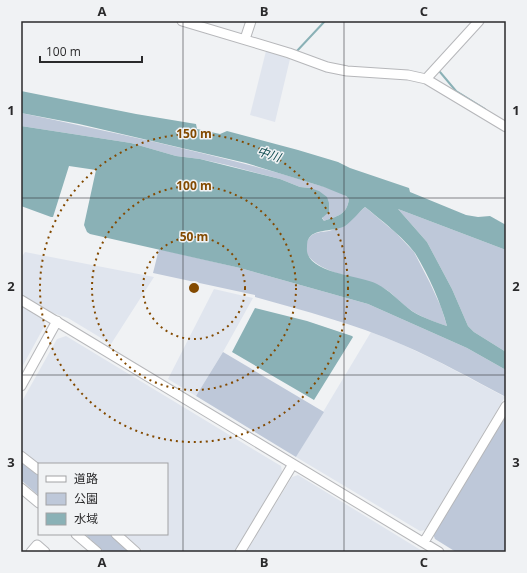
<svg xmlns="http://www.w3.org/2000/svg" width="527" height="573" viewBox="0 0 527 573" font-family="'Open Sans','Noto Sans JP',sans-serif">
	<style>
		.built { fill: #e0e5ee }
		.green { fill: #bec8d9 }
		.water { fill: #8ab1b6; fill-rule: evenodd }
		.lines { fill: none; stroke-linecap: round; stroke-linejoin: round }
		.stream { stroke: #8ab1b6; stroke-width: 2 }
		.minor-casing { stroke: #b6b7ba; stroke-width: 11 }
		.minor { stroke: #fff; stroke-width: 9 }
		.grid { fill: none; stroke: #2a2a2b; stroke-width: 1; stroke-opacity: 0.55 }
		.ring { fill: none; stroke: #834a00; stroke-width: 2; stroke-dasharray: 2 4 }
		.labels { text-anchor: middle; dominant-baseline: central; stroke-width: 3; stroke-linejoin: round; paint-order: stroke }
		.water-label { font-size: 12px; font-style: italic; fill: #0e4a4f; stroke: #f0f2f4 }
		.centre { fill: #834a00; stroke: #f0f2f4; stroke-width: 2 }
		.ring-label { font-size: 12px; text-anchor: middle; font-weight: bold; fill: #834a00; stroke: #f0f2f4; stroke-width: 3; stroke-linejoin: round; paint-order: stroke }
		.neatline { fill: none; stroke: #2a2a2b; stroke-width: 1.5 }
		.grid-label { font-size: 13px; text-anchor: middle; font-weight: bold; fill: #2a2a2b }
	</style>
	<rect width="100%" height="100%" fill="#f0f2f4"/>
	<!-- built -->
	<path class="built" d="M266,51L290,59L275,122L250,115Z
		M25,252L154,277L111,344L68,318L53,313L21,294V258Z
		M214,289L253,298L223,352L196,396L168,379Z
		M21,306L44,320L45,325L21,369Z
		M371,332L403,345L439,362L505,397L425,530L420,531L296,457Z
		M66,336L281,466L282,472L234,552H144L124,534H167V464H39L21,449V403L57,339Z
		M298,475L424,552H246L292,477Z"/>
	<!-- green -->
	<path class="green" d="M21,113C66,122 110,132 155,142C205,154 255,165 305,181C316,185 342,190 349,199C347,215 337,216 324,221L310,188L300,187L280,179L227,165L200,159L176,156L131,143L21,126Z
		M365,207L396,233L414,252L430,283L441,307L447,326C435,322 418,316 408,308C400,303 393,293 385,289C369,280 292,270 308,240C313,230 324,233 332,230C344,225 356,216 365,207Z
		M398,209L506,250V352L474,332L468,326L452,289L427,242Z
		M159,249L240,268L368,304L467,348L506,370V397C472,379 438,360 403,345C355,324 305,311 255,297V295L153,273Z
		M223,352L324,412L296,457L196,396Z
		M506,414V552H456L435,539L433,534Z
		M21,461L39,476V496L21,480Z
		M85,534H110L131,552H104Z"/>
	<!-- water -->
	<path class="water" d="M21,91L136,114L196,124L197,129L220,134L227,131L298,150L338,162L350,168L409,188L410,192L466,215L478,217L490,216L506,225V250L398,209L427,242L452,289L468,326L474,332L506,352V370L467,348L368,304L240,268L90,234L87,232L84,225L96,170L69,166L53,217H51L21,206V126L131,143L176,156L200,159L280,179L300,187L310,188L319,191L327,197L329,203V212L322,218L324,221C337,216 347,215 349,199L346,196L324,187L246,163L79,124L21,113ZM365,207C380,219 404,238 415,253C428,274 441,303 447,326C436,322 417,316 408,308C398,300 389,290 377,284C361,275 304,274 307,247C307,244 307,241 309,238C316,228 334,232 345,226C351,222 359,212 365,207Z
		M255,308L307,321L352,336L353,337L314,400L232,352Z"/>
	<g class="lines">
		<!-- stream -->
		<path class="stream" d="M296,52L325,21
			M440,72L456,91L485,109
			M82,534L89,539"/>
		<defs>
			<path id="minor" d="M182,21L289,53L327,67L347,71L408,75L426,79L506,127
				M245,39L251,21
				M426,79L479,21
				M21,300L439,552
				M21,386L57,321
				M21,456L39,470
				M21,488L39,503
				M76,534L97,552
				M116,534L136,552
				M424,542L506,406
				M31,552L37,545L45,552
				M240,552L293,464"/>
		</defs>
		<!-- minor casing -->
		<use href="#minor" class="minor-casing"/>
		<!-- minor -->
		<use href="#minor" class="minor"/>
	</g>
	<!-- grid -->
	<path class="grid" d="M183,21V552M344,21V552M21,198H506M21,375H506"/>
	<!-- distance rings -->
	<g class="ring">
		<circle cx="194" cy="288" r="51"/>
		<circle cx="194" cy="288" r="102"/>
		<circle cx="194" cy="288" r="154"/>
	</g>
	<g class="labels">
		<!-- water labels -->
		<g class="water-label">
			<text transform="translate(269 154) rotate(18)">中川</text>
		</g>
	</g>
	<circle cx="194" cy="288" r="6" class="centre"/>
	<g class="ring-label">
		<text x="194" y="138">150 m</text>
		<text x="194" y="190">100 m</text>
		<text x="194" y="241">50 m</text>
	</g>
	<!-- border -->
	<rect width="527" height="573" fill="none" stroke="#f0f2f4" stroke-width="44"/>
	<!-- legend -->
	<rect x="38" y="463" width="130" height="72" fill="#f0f2f4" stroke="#a1a2a4"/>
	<rect x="46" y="476" width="20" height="6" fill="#ffffff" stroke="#a1a2a4"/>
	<text x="74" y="483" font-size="12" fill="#2a2a2b">道路</text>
	<rect x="46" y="493" width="20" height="12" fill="#bec8d9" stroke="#a1a2a4"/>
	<text x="74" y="503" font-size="12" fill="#2a2a2b">公園</text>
	<rect x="46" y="513" width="20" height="12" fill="#8ab1b6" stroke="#a1a2a4"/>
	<text x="74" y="523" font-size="12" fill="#2a2a2b">水域</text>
	<!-- scale -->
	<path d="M40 56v6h102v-6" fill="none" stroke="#2a2a2b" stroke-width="2"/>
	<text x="46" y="56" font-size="12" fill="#2a2a2b" stroke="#f0f2f4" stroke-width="3" paint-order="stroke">100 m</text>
	<rect x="22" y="22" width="483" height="529" class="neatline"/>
	<g class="grid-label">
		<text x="102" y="16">A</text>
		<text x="264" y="16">B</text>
		<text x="424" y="16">C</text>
		<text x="11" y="115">1</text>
		<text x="516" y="115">1</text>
		<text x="11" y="291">2</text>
		<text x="516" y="291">2</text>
		<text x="11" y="467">3</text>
		<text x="516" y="467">3</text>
		<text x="102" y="567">A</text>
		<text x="264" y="567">B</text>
		<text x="424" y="567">C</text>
	</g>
</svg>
